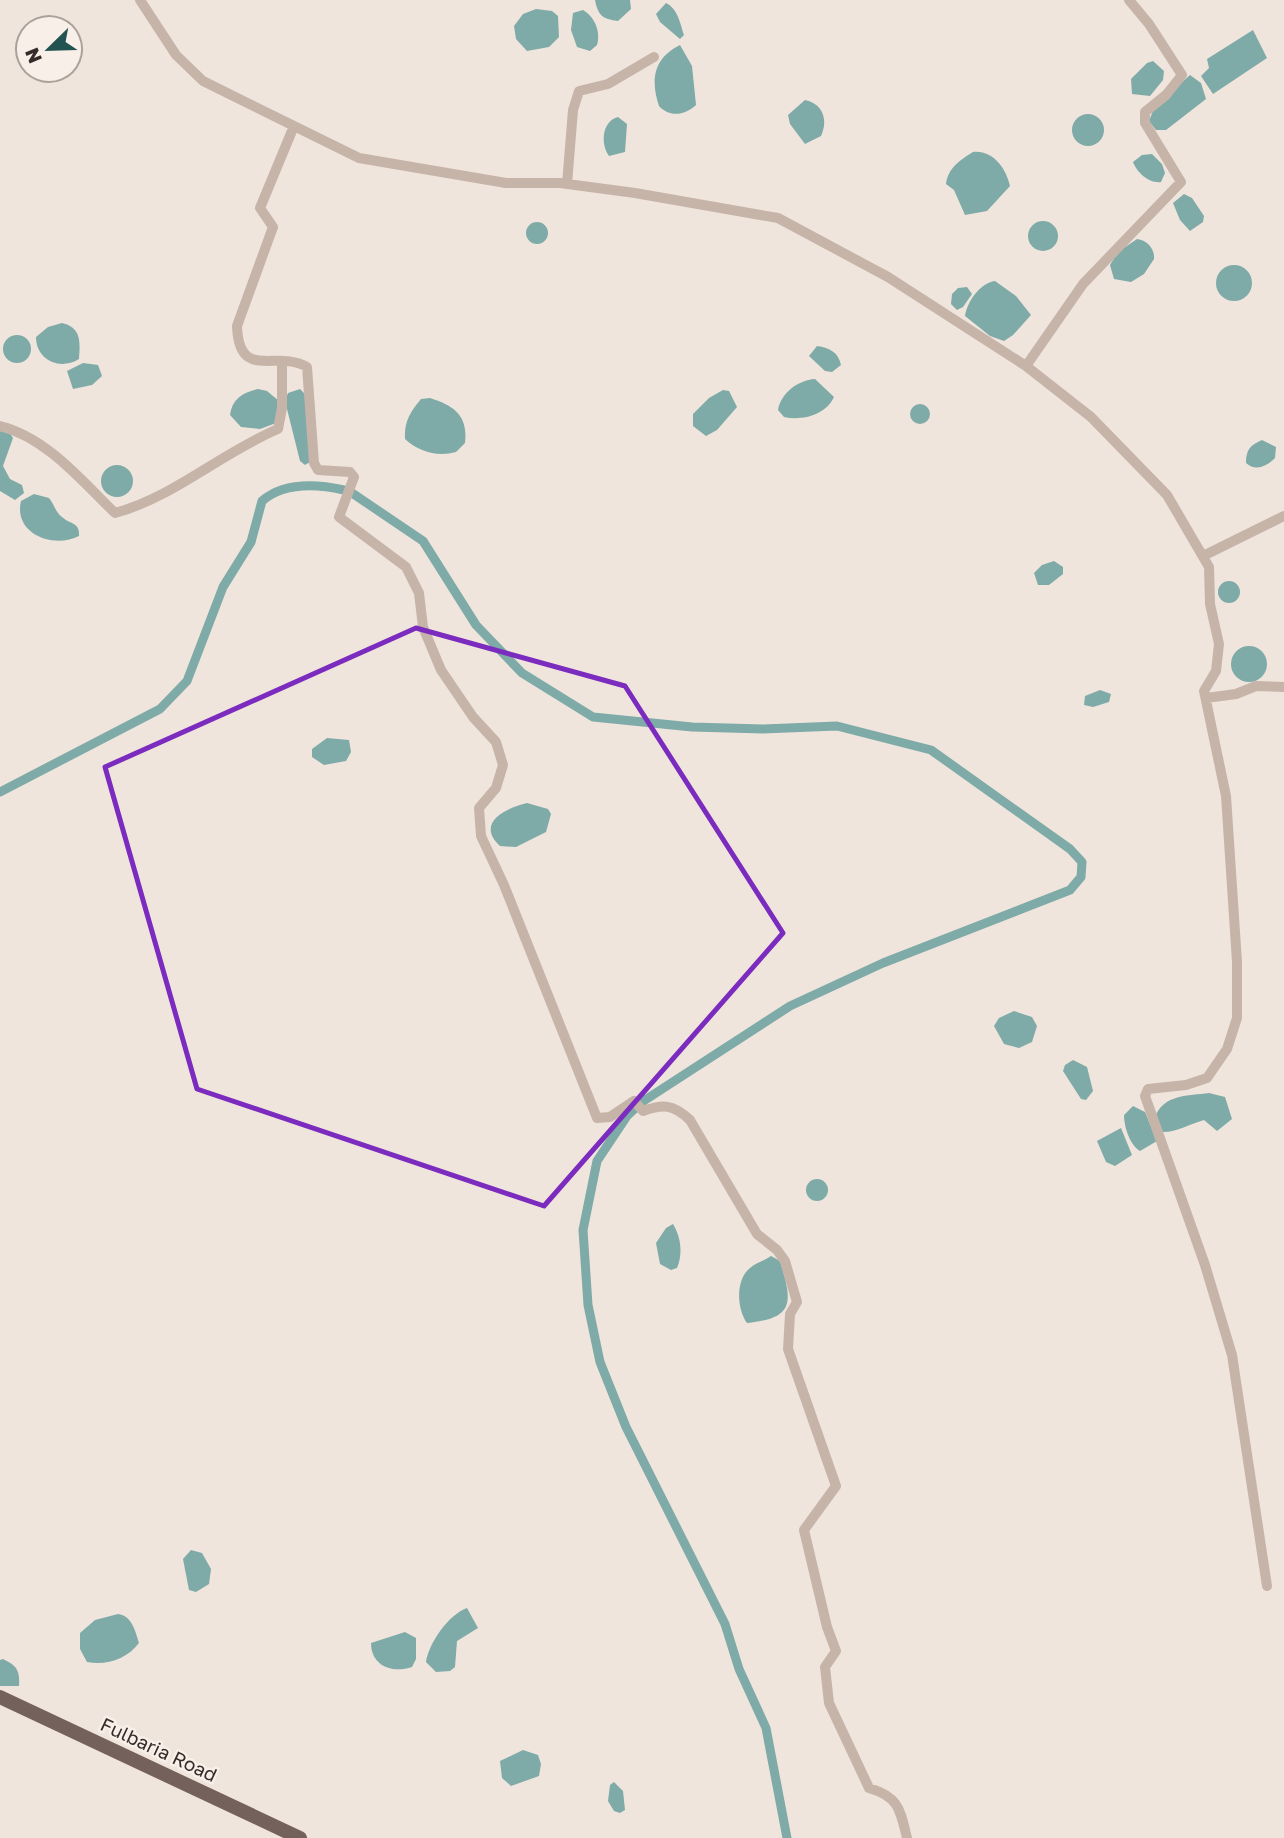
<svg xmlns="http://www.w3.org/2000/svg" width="1284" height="1838" viewBox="0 0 1284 1838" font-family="'Golos Text',sans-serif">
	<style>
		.water { fill: #7eaaa8 }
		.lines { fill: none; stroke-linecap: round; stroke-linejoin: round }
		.canal { stroke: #7eaaa8; stroke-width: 9 }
		.minor { stroke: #c7b4a9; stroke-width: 10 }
		.major { stroke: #75615b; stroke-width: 14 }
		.marked { fill: none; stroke: #7b2cbf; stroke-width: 5; stroke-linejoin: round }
		.labels { text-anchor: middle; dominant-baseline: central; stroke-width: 5; stroke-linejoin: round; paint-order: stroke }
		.street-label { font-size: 19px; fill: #352b28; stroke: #f8efe8 }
	</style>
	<rect width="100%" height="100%" fill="#f0e5dc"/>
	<!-- water -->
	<path class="water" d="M595,0H630L631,9L618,21C602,19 598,15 595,0Z
		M666,3C678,9 680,23 684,35L680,39L660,22L656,14Z
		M536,9L552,11L558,16L559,37L549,47L527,51L516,39L514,26L523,14Z
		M583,10C595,17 601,32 597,45L590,51L577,47L571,30L573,13Z
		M1253,30L1267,58L1213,94L1201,76L1209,68L1207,59Z
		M680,45L692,66L696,105C685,115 670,118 659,106C650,79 654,58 680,45Z
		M1153,61L1164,71L1163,80L1150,96L1132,94L1131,79L1147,63Z
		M1190,75L1201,83L1206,99L1166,130H1156L1149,121L1154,108Z
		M805,100C824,104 828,121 821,136L805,144L790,124L788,115Z
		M1072 130a16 16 0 1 1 32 0a16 16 0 1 1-32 0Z
		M618,117L627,124L625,152L609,156C600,144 602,121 618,117Z
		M973,152C993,150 1006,168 1010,186L987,211L965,215L954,190L946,184C948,168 960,160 973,152Z
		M1152,154L1162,164L1165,173L1161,182C1150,184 1137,173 1133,162L1142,155Z
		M1184,194L1192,198L1204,216L1203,222L1190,231L1180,220L1173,203Z
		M1028 236a15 15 0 1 1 30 0a15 15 0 1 1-30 0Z
		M526 233a11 11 0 1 1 22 0a11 11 0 1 1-22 0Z
		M1137,239C1147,240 1155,249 1154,259L1144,274L1131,282L1114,279L1110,265L1118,252Z
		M1216 283a18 18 0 1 1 36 0a18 18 0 1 1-36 0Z
		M995,281L1016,296L1031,315L1013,335L1004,341L990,336L965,316C967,302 980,283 995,281Z
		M967,287L972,294L963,307L957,310L951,304L952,294L958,288Z
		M62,323C82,328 80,342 79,359C60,371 36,360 36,337L48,327Z
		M3 349a14 14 0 1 1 28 0a14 14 0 1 1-28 0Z
		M817,346C830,348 838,352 841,365L832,372L825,371L809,356Z
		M83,363L98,365L102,376L92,385L73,389L67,371Z
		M815,379L834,397C826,415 802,421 784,417L778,410C781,393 798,380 815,379Z
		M258,389L267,391L279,401L276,423L260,429L241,427L230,415C232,399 243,392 258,389Z
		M300,389L305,394L310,462L305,465L300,461L285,401L288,393Z
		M723,390L729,391L737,407L717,430L706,436L693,426V414L709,398Z
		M430,398C455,406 468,416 465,443L456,452C438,457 419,452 405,439C404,422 410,412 421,399Z
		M910 414a10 10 0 1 1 20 0a10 10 0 1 1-20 0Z
		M0,431L10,433L13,438L3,466L10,479L22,485L24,493L15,500L0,491Z
		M1262,440L1276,447L1275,458C1267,466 1256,472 1246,463C1246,450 1250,445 1262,440Z
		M101 481a16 16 0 1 1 32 0a16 16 0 1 1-32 0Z
		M34,494L49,498C54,504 56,513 62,517C71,525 80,522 79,536C54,549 13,534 21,501Z
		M1054,561L1063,567V574L1049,585H1038L1034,573L1042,565Z
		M1218 592a11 11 0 1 1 22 0a11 11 0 1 1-22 0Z
		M1231 664a18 18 0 1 1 36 0a18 18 0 1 1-36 0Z
		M1100,690L1111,694L1109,702L1093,707L1084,705L1085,696Z
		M327,738L349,740L351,752L346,761L324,765L312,757V749Z
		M527,803L548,809L551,814L546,832L516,847L500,846C475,823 506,808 527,803Z
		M1014,1011L1032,1017L1037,1026L1032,1042L1019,1048L1004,1044L994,1026L999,1018Z
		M1073,1060L1087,1067L1093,1091L1086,1100L1081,1099L1063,1071L1065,1065Z
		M1209,1093L1225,1097L1232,1119L1217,1131L1204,1120C1190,1124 1177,1132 1163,1132L1155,1117C1164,1094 1188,1096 1209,1093Z
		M1133,1106L1145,1112L1157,1141L1140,1151C1130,1145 1124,1127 1124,1115Z
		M1121,1128L1132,1155L1115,1166L1106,1162L1097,1141Z
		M806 1190a11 11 0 1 1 22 0a11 11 0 1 1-22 0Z
		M673,1224C681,1237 683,1254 677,1268L671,1270L660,1264L656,1243L666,1228Z
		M771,1256L780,1261C792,1301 796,1318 747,1323C737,1309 735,1280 750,1268C756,1263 764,1261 771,1256Z
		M191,1550L202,1553L211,1569L209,1584L196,1592L189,1590L183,1559Z
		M467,1608L478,1628L457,1641L455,1667L450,1671L436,1672L426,1662C429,1643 448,1615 467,1608Z
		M118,1614C132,1616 135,1630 139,1643C127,1659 106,1666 87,1662L80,1649V1633L95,1620Z
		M405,1632L416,1638V1659L412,1667C391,1674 371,1665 371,1643Z
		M3,1659C17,1666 20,1670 19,1686H0V1660Z
		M523,1750L538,1755L541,1764L539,1776L511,1786L502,1778L500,1761Z
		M614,1782L623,1791L625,1810L620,1813L614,1811L608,1801L610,1785Z"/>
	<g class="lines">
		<!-- canal -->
		<path class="canal" d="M352,493L423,541L476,625L522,673L593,717L692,727L763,729L837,726L931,750L1070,849L1082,862L1081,877L1070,890L883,963L790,1006L642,1102L627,1116L597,1161L583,1230L588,1305L600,1362L626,1427L725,1624L739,1669L766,1728L787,1838
			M0,792L160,709L187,681L223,587L251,542L262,501C284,482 317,484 344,490"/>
		<!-- minor -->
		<path class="minor" d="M140,0L176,55L203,81L294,126L260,208L273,227L237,326C239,382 276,349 307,367L314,463L318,470L350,472L354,477L339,517L406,567L419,593L423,627L441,670L473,717L496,742L503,765L496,788L479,808L481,836L504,885L597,1118L610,1117L634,1101L643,1111C663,1104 673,1104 690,1120L757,1234L777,1250L785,1261L797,1302L790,1314L788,1349L836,1486L804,1530L827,1627L836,1651L825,1667L829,1703L869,1788C899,1797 900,1809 907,1838
			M1129,0L1149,24L1182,75L1166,95L1145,112V123L1181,182L1083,284L1026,366L1091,417L1167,495L1209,567L1210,604L1219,644L1216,671L1204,691L1226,796L1237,962V1018L1227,1049L1207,1078L1186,1085L1148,1089L1145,1096L1205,1265L1232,1355L1267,1586
			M294,126L359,158L506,183H560L635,193L778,218L888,277L1026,366
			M567,184L573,110L579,91L608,84L654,57
			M0,426C46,437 82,481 115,513C174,497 221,453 278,429L282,408V361
			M1203,556L1284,516
			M1206,698L1236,694L1256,686L1284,687"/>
		<!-- major -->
		<path class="major" d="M0,1697L300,1838"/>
	</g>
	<!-- marked area -->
	<path class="marked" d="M416,628L625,686L783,933L544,1206L197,1089L105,767Z"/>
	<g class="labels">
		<!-- street labels -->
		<g class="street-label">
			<text transform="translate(159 1749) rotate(25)">Fulbaria Road</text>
		</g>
	</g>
	<!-- north arrow -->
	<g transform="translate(49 49) rotate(247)"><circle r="33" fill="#f8efe8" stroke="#aaa19b" stroke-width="2"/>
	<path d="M0-5L12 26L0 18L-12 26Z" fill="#225351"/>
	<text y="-10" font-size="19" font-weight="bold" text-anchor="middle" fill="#352b28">N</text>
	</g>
</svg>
